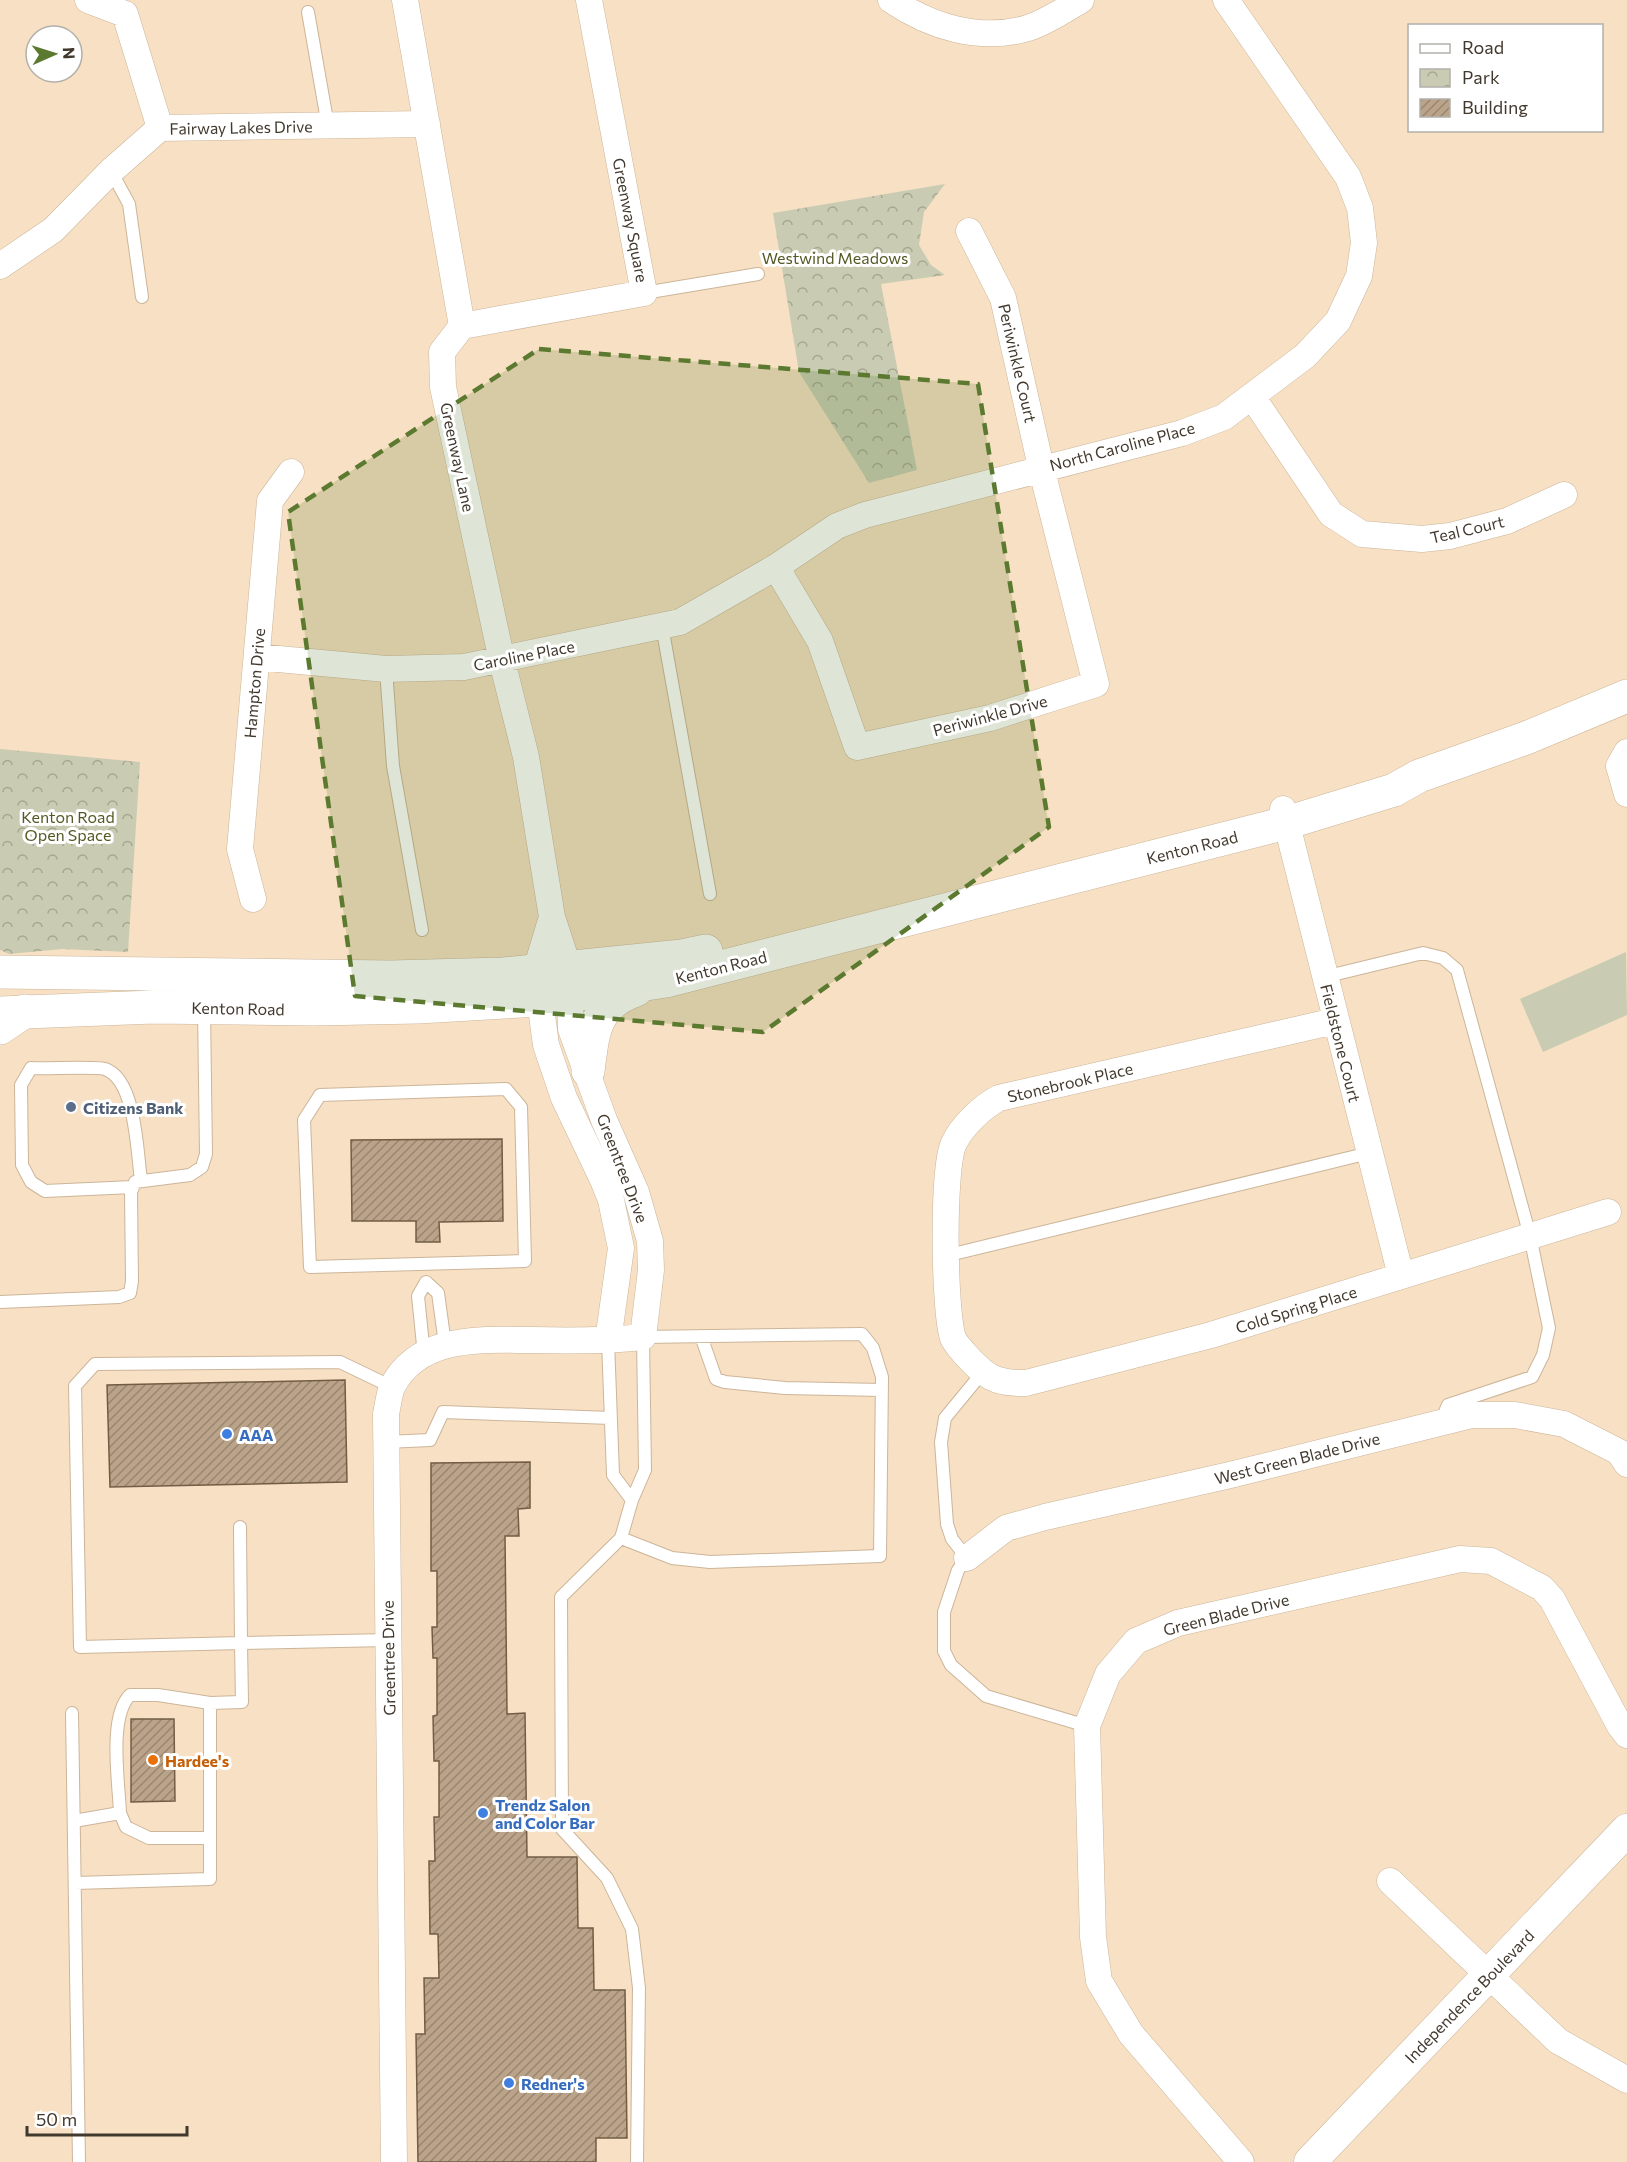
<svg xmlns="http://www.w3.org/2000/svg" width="1627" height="2162" viewBox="0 0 1627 2162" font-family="Commissioner,sans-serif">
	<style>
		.park { fill: url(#park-crowns) }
		.garden { fill: #c9ccb2 }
		.building { fill: url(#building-hatch); stroke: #725d44; stroke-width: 1.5 }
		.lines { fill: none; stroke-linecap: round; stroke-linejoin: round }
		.service-casing { stroke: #ccb599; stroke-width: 14 }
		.minor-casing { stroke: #ccb599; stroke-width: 27 }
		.tertiary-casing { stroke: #ccb599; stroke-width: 33 }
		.secondary-casing { stroke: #ccb599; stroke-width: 34 }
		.trunk-casing { stroke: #ccb599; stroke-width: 34 }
		.service { stroke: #fff; stroke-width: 12 }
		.minor { stroke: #fff; stroke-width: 26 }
		.tertiary { stroke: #fff; stroke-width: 32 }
		.secondary { stroke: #fff; stroke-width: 33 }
		.trunk { stroke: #fff; stroke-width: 33 }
		.marked { fill: #5b7a30; fill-opacity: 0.2; stroke: #5b7a30; stroke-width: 4.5; stroke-dasharray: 12 8; stroke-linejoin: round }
		.service-dot { fill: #5c6f8a; stroke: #fff; stroke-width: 2 }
		.shop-dot { fill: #3f7fe0; stroke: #fff; stroke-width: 2 }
		.food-dot { fill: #e8710a; stroke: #fff; stroke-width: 2 }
		.labels { text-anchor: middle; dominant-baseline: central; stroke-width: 6; stroke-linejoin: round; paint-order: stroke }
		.street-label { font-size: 16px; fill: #42392e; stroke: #fff }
		.park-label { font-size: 16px; fill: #555924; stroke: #fff }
		.service-label { font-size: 16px; font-weight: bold; fill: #4e5e75; stroke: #fff; text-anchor: start }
		.shop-label { font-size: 16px; font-weight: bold; fill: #366cbe; stroke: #fff; text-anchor: start }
		.food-label { font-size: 16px; font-weight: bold; fill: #c56008; stroke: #fff; text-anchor: start }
	</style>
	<defs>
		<pattern id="park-crowns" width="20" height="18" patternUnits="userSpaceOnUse" patternTransform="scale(1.5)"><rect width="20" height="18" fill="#c9ccb2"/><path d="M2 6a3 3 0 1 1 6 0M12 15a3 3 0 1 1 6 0" fill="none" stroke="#a5a791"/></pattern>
		<pattern id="building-hatch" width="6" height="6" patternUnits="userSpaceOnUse" patternTransform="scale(1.5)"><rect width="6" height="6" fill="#baa389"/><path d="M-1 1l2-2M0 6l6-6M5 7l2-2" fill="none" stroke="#998670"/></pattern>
	</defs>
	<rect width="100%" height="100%" fill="#f7e0c3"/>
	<!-- park -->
	<path class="park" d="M945,184L924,212L919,245L931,265L945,275L881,284L917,470L869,483L799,372L773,213Z
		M0,749L140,762L128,952L62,949L9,954L0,950Z"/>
	<!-- garden -->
	<path class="garden" d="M1626,952L1627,1015L1543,1052L1520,999Z"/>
	<!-- building -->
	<path class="building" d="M502,1139L503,1221L439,1222L440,1242H416V1221H352L351,1140Z
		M345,1380L347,1482L110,1487L107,1385Z
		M530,1462V1508L518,1509L519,1536H505L507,1714L525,1713L527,1857H577L578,1928H593L594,1990H625L627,2138H596V2162H418L416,2034H425L424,1978H439L438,1934H430L429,1861H435L434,1817H439V1761H434L433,1716L437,1715V1658H433L432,1627H437V1571H431V1463Z
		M131,1719H174L175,1801L131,1802Z"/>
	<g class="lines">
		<defs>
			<path id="service" d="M308,12L328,126
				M111,171L129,204L142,297
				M644,293L758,274
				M662,626L710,894
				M386,669L393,766L422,930
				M1324,977L1423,953L1443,958L1457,970L1530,1236L1549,1328L1543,1355L1532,1377L1448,1405L1441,1421
				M506,1089L521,1107L525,1261L310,1267L304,1120L320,1095Z
				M133,1187L45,1191L31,1182L22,1165L21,1085L31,1068C46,1069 94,1066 105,1069C136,1079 137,1153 141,1180
				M945,1256L1369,1153
				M0,1302L119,1297L130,1293L132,1281L131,1192L135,1182L190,1175L202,1167L206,1154L204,1009
				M701,1336L716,1379L725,1382L785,1388L882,1390
				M608,1341L613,1475L632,1500L645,1470L643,1337L862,1334L873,1348L882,1377L880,1556L710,1562L672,1558L621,1538L561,1597L562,1829L607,1878L632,1929L639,1988L637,2162
				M424,1355L418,1296L426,1282L438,1293L445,1344
				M982,1373L945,1418L941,1442L947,1524L952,1539L967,1558L958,1570L944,1612V1651L951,1665L986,1696L1087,1726
				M386,1442L430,1440L443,1412L611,1418
				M240,1527L241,1643L388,1640
				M621,1538L632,1500
				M210,1703L158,1695H130C108,1717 119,1783 120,1813L126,1827L149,1838H210
				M72,1713L79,2162
				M74,1821L120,1813
				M75,1883L210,1879V1703L242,1702L241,1643L80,1647L75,1386L95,1364L340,1362L392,1387"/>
			<path id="minor" d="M88,0L125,14L160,128
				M891,0C931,27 980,42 1028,28C1047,22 1064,10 1081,0
				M0,266L53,230L111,171L160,128L427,124
				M462,326L644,293L589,0
				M1253,398L1331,514L1362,534L1422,539L1450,536L1507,521L1564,495
				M776,567L820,641L857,747L990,718L1096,684L1041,467L1003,298L969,231
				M257,657L386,669L464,667L680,622L776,567L837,526L865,515L1182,433L1224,417L1305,356L1338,321L1359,276L1364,243L1360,208L1348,177L1226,0
				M1627,752L1619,766L1627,794
				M1283,809L1401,1276
				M253,899L240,849L270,501L291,472
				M552,917L536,970L546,1045L564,1098L603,1180L611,1200L621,1248L608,1341
				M1335,1021L999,1098C983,1106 962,1126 954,1143C942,1167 944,1312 953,1338C955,1343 961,1349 964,1353C985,1376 994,1384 1026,1383L1211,1335L1608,1212
				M967,1558L1006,1528L1045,1517L1230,1475L1472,1415H1515L1564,1424L1619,1452L1627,1464
				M1390,1881L1558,2041L1627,2080
				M394,2162L386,1414C388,1405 389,1395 392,1387C419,1334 483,1340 532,1340C570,1341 606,1341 643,1337L651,1270L650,1241L636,1192L604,1120L571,1029L569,969L552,917L526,757L502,661L443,387L442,352L462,326L405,0
				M1241,2162L1131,2034L1099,1981L1093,1937L1087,1726L1108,1674L1136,1641L1178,1623L1460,1559L1491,1561L1542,1588L1552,1599L1620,1726L1627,1735"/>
			<path id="tertiary" d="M1310,2162L1627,1830"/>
			<path id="secondary" d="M0,972L391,977L504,974L682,956L706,951
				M0,1013L153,1007L313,1009L418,1007L540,1000L666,981L1286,823L1394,790L1419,776L1526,738L1627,696
				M588,1071C593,1032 594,1004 636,990"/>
			<path id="trunk" d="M0,1028L25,1011"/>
		</defs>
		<!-- service casing -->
		<use href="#service" class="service-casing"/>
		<!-- minor casing -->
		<use href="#minor" class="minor-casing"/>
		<!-- tertiary casing -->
		<use href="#tertiary" class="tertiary-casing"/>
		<!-- secondary casing -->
		<use href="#secondary" class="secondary-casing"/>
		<!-- trunk casing -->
		<use href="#trunk" class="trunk-casing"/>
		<!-- service -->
		<use href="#service" class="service"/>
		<!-- minor -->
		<use href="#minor" class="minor"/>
		<!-- tertiary -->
		<use href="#tertiary" class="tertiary"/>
		<!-- secondary -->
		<use href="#secondary" class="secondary"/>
		<!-- trunk -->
		<use href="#trunk" class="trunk"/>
	</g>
	<!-- marked area -->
	<path class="marked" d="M539,349L978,384L1049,827L763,1032L355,996L288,512Z"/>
	<!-- markers -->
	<circle class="service-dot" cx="71" cy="1107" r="6"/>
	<g class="shop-dot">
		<circle cx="227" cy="1434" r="6"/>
		<circle cx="483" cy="1813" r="6"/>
		<circle cx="509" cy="2083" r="6"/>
	</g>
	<circle class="food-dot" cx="153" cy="1760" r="6"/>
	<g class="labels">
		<!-- street labels -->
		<g class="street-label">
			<text transform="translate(241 127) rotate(-1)">Fairway Lakes Drive</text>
			<text transform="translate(631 220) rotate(79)">Greenway Square</text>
			<text transform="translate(1018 363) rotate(77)">Periwinkle Court</text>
			<text transform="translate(1122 446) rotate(-15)">North Caroline Place</text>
			<text transform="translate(458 457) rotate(78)">Greenway Lane</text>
			<text transform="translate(1467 529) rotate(-13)">Teal Court</text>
			<text transform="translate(524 655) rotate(-11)">Caroline Place</text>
			<text transform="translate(254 683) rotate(-85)">Hampton Drive</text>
			<text transform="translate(990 715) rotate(-15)">Periwinkle Drive</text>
			<text transform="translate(1192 847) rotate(-14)">Kenton Road</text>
			<text transform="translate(721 967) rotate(-14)">Kenton Road</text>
			<text transform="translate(238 1008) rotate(1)">Kenton Road</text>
			<text transform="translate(1341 1043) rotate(76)">Fieldstone Court</text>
			<text transform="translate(1070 1082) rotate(-13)">Stonebrook Place</text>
			<text transform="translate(623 1168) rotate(69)">Greentree Drive</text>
			<text transform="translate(1296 1309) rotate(-17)">Cold Spring Place</text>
			<text transform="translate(1297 1458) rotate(-14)">West Green Blade Drive</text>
			<text transform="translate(1226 1614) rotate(-14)">Green Blade Drive</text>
			<text transform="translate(388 1658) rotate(-91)">Greentree Drive</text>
			<text transform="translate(1469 1996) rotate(-46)">Independence Boulevard</text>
		</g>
		<!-- park labels -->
		<g class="park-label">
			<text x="835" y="257">Westwind Meadows</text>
			<text x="68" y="816">Kenton Road<tspan x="68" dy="18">Open Space</tspan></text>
		</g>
		<!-- service labels -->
		<g class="service-label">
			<text x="83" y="1107">Citizens Bank</text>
		</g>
		<!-- shop labels -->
		<g class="shop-label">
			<text x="239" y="1434">AAA</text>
			<text x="495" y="1804">Trendz Salon<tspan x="495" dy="18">and Color Bar</tspan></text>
			<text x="521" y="2083">Redner's</text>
		</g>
		<!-- food labels -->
		<g class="food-label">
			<text x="165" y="1760">Hardee's</text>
		</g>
	</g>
	<!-- legend -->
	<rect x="1408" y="24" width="195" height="108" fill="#ffffff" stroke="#b3b0ab" stroke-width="1.5"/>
	<rect x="1420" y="44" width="30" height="9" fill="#ffffff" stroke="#b3b0ab" stroke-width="1.5"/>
	<text x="1462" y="54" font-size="18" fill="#42392e">Road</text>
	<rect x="1420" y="69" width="30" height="18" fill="url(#park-crowns)" stroke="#b3b0ab" stroke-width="1.5"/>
	<text x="1462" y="84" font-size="18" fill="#42392e">Park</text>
	<rect x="1420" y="99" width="30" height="18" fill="url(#building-hatch)" stroke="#b3b0ab" stroke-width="1.5"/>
	<text x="1462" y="114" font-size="18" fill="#42392e">Building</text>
	<!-- north arrow -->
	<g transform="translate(54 54) rotate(87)"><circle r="28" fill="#ffffff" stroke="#b3b0ab" stroke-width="1.5"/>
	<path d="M0-4.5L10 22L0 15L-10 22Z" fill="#5b7a30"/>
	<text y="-9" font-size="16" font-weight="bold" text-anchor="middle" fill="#42392e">N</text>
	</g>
	<!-- scale -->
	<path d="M27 2126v9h160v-9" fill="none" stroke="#42392e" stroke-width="3"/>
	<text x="36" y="2126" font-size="18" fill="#42392e" stroke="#ffffff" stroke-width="4.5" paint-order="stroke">50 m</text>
</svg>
